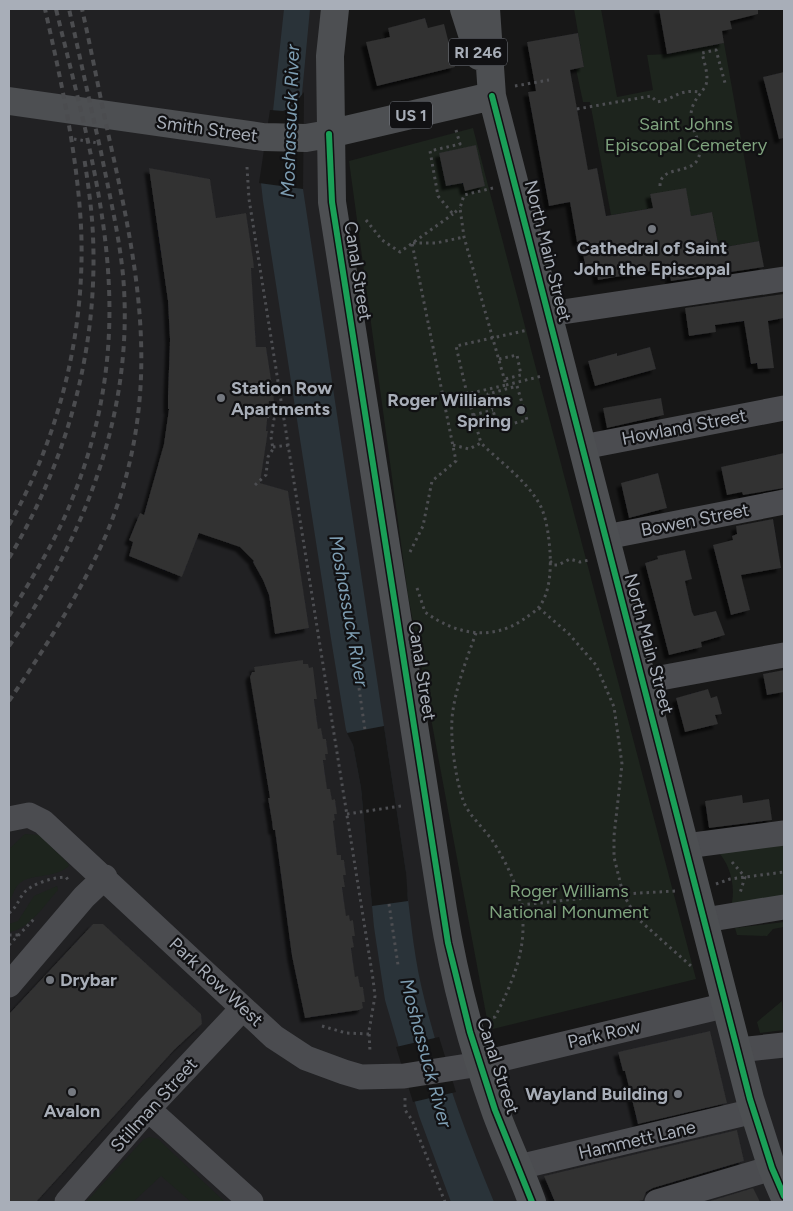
<svg xmlns="http://www.w3.org/2000/svg" width="793" height="1211" viewBox="0 0 793 1211" font-family="Figtree,sans-serif">
	<style>
		.built { fill: #212123 }
		.green { fill: #1d241d }
		.water { fill: #2a3339 }
		.pier { fill: #171717 }
		.building { fill: #303031; filter: url(#shadow) }
		.lines { fill: none; stroke-linecap: round; stroke-linejoin: round }
		.path { stroke: #4d4e52; stroke-width: 3; stroke-dasharray: 2.5 4; stroke-linecap: butt }
		.minor { stroke: #4b4c50; stroke-width: 25 }
		.major { stroke: #4d4f52; stroke-width: 28 }
		.rail { stroke: #4b4c4f; stroke-width: 4; stroke-dasharray: 6 5; stroke-linecap: butt }
		.cycleway-casing { stroke: #111113; stroke-width: 9 }
		.cycleway { stroke: #1a9f57; stroke-width: 6 }
		.poi-dot { fill: #757980; stroke: #111113; stroke-width: 2 }
		.labels { text-anchor: middle; dominant-baseline: central; stroke-width: 4.5; stroke-linejoin: round; paint-order: stroke }
		.shield { fill: #111113; stroke: #7b7f86; stroke-width: 1 }
		.shield-label { font-size: 16px; font-weight: bold; fill: #a8aeb8 }
		.park-label { font-size: 18px; fill: #7fa37e; stroke: #111113 }
		.street-label { font-size: 18px; fill: #a8aeb8; stroke: #111113 }
		.poi-label { font-size: 18px; font-weight: bold; fill: #a8aeb8; stroke: #111113 }
		.water-label { font-size: 19px; font-style: italic; fill: #7e9eb3; stroke: #111113 }
	</style>
	<defs>
		<filter id="shadow"><feDropShadow dx="-4.5" dy="4.5" stdDeviation="1" flood-color="#0009"/></filter>
	</defs>
	<rect width="100%" height="100%" fill="#171717"/>
	<!-- built -->
	<path class="built" d="M9,9H345L328,215L480,1062L726,1012L784,1202H9Z
		M784,1050V1193L749,1054Z"/>
	<!-- green -->
	<path class="green" d="M574,9H601L617,97L653,90L647,55L668,54L724,43L759,241L719,248L712,212L691,216L650,194L653,208L611,215L590,102H583L576,69L584,67Z
		M473,128L696,979L489,1030L408,595L349,161Z
		M25,834L39,835L67,862L69,866C53,880 30,872 18,885C14,889 12,897 9,902V849Z
		M784,843V902L730,909C737,891 731,864 717,851Z
		M57,886L58,890C45,904 30,929 9,932V924L18,921L34,896Z
		M784,922V927L773,929L767,936L737,935L735,928Z
		M782,1001L784,1030L760,1033L757,1022Z
		M149,1137L158,1139L225,1202H191L161,1176L133,1202H86L143,1140Z"/>
	<!-- water -->
	<path class="water" d="M284,9H310L302,94L303,189L406,872L405,875C410,912 413,949 421,985C438,1059 465,1132 494,1202H451L419,1116L385,1000L374,927L361,788L353,745L346,730L332,645L263,201L261,183L273,111Z"/>
	<!-- pier -->
	<path class="pier" d="M304,92L303,189L259,183L270,110L283,111L292,107Z
		M384,726L406,872L408,901L372,906L361,788L353,745L347,733Z
		M439,1037L456,1092L413,1102L396,1047Z"/>
	<!-- building -->
	<path class="building" d="M659,9H758V14L730,21L732,29L722,31L724,43L667,54Z
		M425,18L428,28L444,24L455,67L377,86L366,42L390,37L388,28Z
		M578,33L584,67L570,70L588,170L597,168L606,216L653,208L650,194L686,188L691,216L712,212L719,248L759,241L764,267L671,281L668,268L598,280L595,263L585,265L581,241L577,242L570,202L549,206L528,92L536,91L527,42Z
		M784,72V138L779,139L763,77Z
		M476,145L485,186L465,191L463,183L446,186L439,153Z
		M149,168L210,179L216,218L246,213L253,259L254,268H251L256,347H266L273,392L274,401H269L266,431H268L260,483L288,491L309,628L275,634L269,595L263,580L253,562L254,561L240,547L199,533L182,577L129,556L133,542L129,540L140,513L144,515L164,444L169,409H168V395L170,340L168,301Z
		M784,294V318L768,321L774,368L758,369L757,363L751,364L744,321L715,325L716,332L689,336L685,308Z
		M650,347L656,369L595,386L588,361L617,353V356Z
		M661,398L664,415L607,428L603,408Z
		M784,453V488L743,495L742,492L727,495L721,467Z
		M658,473L667,508L629,518L621,483Z
		M773,519L781,568L741,575L750,610L731,615L713,545L733,540L732,536L737,534L736,526Z
		M685,550L692,579L685,581L692,612L694,616L716,611L725,635L701,642L702,647L669,655L645,563L658,559L657,556Z
		M303,660V664H308L309,668L313,667L317,699H314L318,729L321,728L323,739H326L328,754H325L326,760H323L327,789H330L332,800L335,799L337,814H334L335,820L333,821L337,855H341V860H344L346,875H343L345,887H342L346,916L349,915L350,921L353,920L355,936H352L354,947L351,948L355,977L358,976L360,987H363L365,1002H362L363,1008L359,1010L305,1018L292,956L275,830H273L272,821L268,798H270L250,677L252,672H255L254,667Z
		M784,670V692L767,695L763,674Z
		M708,689L711,698L717,696L722,714L715,715L718,724L685,732L676,698Z
		M742,795L743,803L769,799L772,820L709,828L705,801Z
		M93,924H103L201,1014L202,1024L174,1050L36,1202H9V1014Z
		M710,1031L727,1103L638,1124L625,1071H623L618,1052Z
		M737,1130L744,1161L653,1188L646,1192L643,1200L635,1202H555L544,1176Z
		M753,1188L760,1202H707Z"/>
	<g class="lines">
		<!-- path -->
		<path class="path" d="M515,86L549,80
			M577,109L651,96L657,102C676,99 677,89 700,92
			M456,130L460,144L430,151L438,196L453,214L460,208
			M74,139L98,143
			M247,167L249,199L373,979L375,996L369,1031L370,1052
			M660,186C660,165 690,175 698,159C705,144 689,129 691,114C692,102 699,96 705,87C710,78 704,62 702,53L716,50L725,83
			M493,188L464,195L460,208L464,237L506,385L467,394L456,346L528,330
			M366,220L382,240L400,252L453,214
			M413,243H436L464,237
			M499,359L517,355L521,375L505,379
			M506,385L542,376
			M517,386L527,420L498,427L488,394Z
			M473,415L493,410
			M453,445L469,449L481,443L467,394
			M273,447L289,445
			M255,485L266,475L268,457L273,449L271,437L274,419L267,416
			M410,552L423,526L432,481L456,461L412,243
			M550,561L553,565H558L570,559L580,562L589,560
			M417,588L425,612C455,634 491,642 524,619C528,616 535,612 539,607C550,593 551,570 550,552C549,538 547,520 541,507C528,481 501,463 481,443
			M476,633C467,658 457,684 453,710C449,733 455,777 463,800C468,815 485,829 494,843C535,909 530,949 495,1017L490,1018
			M359,688L365,730
			M347,814L401,806
			M732,862L745,877L740,893
			M716,884L730,879L784,872
			M675,891L623,894L637,918L692,967
			M389,904L398,965
			M521,905L623,894L614,857V836L622,764L614,707L596,665L569,634L539,608
			M9,913C16,908 18,901 23,894C30,884 54,877 66,877L69,881
			M9,935H18
			M9,945L36,917
			M322,1026L346,1033L369,1034
			M405,1098V1110L412,1120L445,1202"/>
		<!-- minor -->
		<path class="minor" d="M549,314L784,279
			M583,447L784,408
			M606,537L784,502
			M644,681L784,655
			M9,819L29,815L43,822L274,1037L306,1058L344,1072L361,1077L404,1076L480,1064L727,1005
			M686,846L784,833
			M705,920L784,907
			M9,985L84,897L105,877
			M739,1050L784,1045
			M148,1109L251,1202
			M519,1167L754,1111
			M67,1202L148,1109L242,1009
			M657,1202L772,1168"/>
		<!-- major -->
		<path class="major" d="M335,9L330,56L332,202L443,910C454,978 472,1045 495,1110C506,1141 521,1171 532,1202
			M464,9L479,56
			M486,9L492,96L750,1099L772,1168L784,1196
			M9,101L263,137L306,138L329,134L492,96"/>
		<!-- rail -->
		<path class="rail" d="M9,525C60,436 86,329 81,226C77,153 61,80 45,9
			M9,558C67,461 98,350 93,236C92,210 88,183 84,157
			M9,616C32,578 57,539 73,497C143,322 98,182 56,9
			M9,646C85,537 135,410 123,275C119,234 109,193 101,152C90,104 80,57 69,9
			M9,701C45,648 80,594 106,535C163,399 141,280 110,142C100,97 92,53 82,9"/>
		<defs>
			<path id="cycleway" d="M492,96L750,1099L772,1168L784,1196
				M329,134L332,202L448,943L470,1032L495,1110L532,1202"/>
		</defs>
		<!-- cycleway casing -->
		<use href="#cycleway" class="cycleway-casing"/>
		<!-- cycleway -->
		<use href="#cycleway" class="cycleway"/>
	</g>
	<!-- markers -->
	<g class="poi-dot">
		<circle cx="652" cy="229" r="5"/>
		<circle cx="221" cy="398" r="5"/>
		<circle cx="521" cy="410" r="5"/>
		<circle cx="50" cy="980" r="5"/>
		<circle cx="72" cy="1092" r="5"/>
		<circle cx="678" cy="1094" r="5"/>
	</g>
	<g class="labels">
		<!-- shield labels -->
		<g class="shield">
			<rect x="449" y="38.5" width="58" height="27" rx="4"/>
			<rect x="390" y="101.5" width="42" height="27" rx="4"/>
		</g>
		<g class="shield-label">
			<text x="478" y="52">RI 246</text>
			<text x="411" y="115">US 1</text>
		</g>
		<!-- park labels -->
		<g class="park-label">
			<text x="686" y="124">Saint Johns<tspan x="686" dy="21">Episcopal Cemetery</tspan></text>
			<text x="569" y="891">Roger Williams<tspan x="569" dy="21">National Monument</tspan></text>
		</g>
		<!-- street labels -->
		<g class="street-label">
			<text transform="translate(207 129) rotate(8)">Smith Street</text>
			<text transform="translate(548 251) rotate(76)">North Main Street</text>
			<text transform="translate(358 271) rotate(81)">Canal Street</text>
			<text transform="translate(684 427) rotate(-11)">Howland Street</text>
			<text transform="translate(695 520) rotate(-11)">Bowen Street</text>
			<text transform="translate(649 644) rotate(75)">North Main Street</text>
			<text transform="translate(422 671) rotate(81)">Canal Street</text>
			<text transform="translate(216 982) rotate(43)">Park Row West</text>
			<text transform="translate(604 1034) rotate(-13)">Park Row</text>
			<text transform="translate(498 1066) rotate(72)">Canal Street</text>
			<text transform="translate(154 1105) rotate(-48)">Stillman Street</text>
			<text transform="translate(637 1140) rotate(-13)">Hammett Lane</text>
		</g>
		<!-- poi labels -->
		<g class="poi-label">
			<text x="652" y="248">Cathedral of Saint<tspan x="652" dy="21">John the Episcopal</tspan></text>
			<text x="231" y="388" text-anchor="start">Station Row<tspan x="231" dy="21">Apartments</tspan></text>
			<text x="511" y="400" text-anchor="end">Roger Williams<tspan x="511" dy="21">Spring</tspan></text>
			<text x="60" y="980" text-anchor="start">Drybar</text>
			<text x="668" y="1094" text-anchor="end">Wayland Building</text>
			<text x="72" y="1111">Avalon</text>
		</g>
		<!-- water labels -->
		<g class="water-label">
			<text transform="translate(290 121) rotate(-88)">Moshassuck River</text>
			<text transform="translate(349 611) rotate(80)">Moshassuck River</text>
			<text transform="translate(426 1053) rotate(75)">Moshassuck River</text>
		</g>
	</g>
	<!-- border -->
	<rect width="793" height="1211" fill="none" stroke="#a8aeb8" stroke-width="20"/>
</svg>
